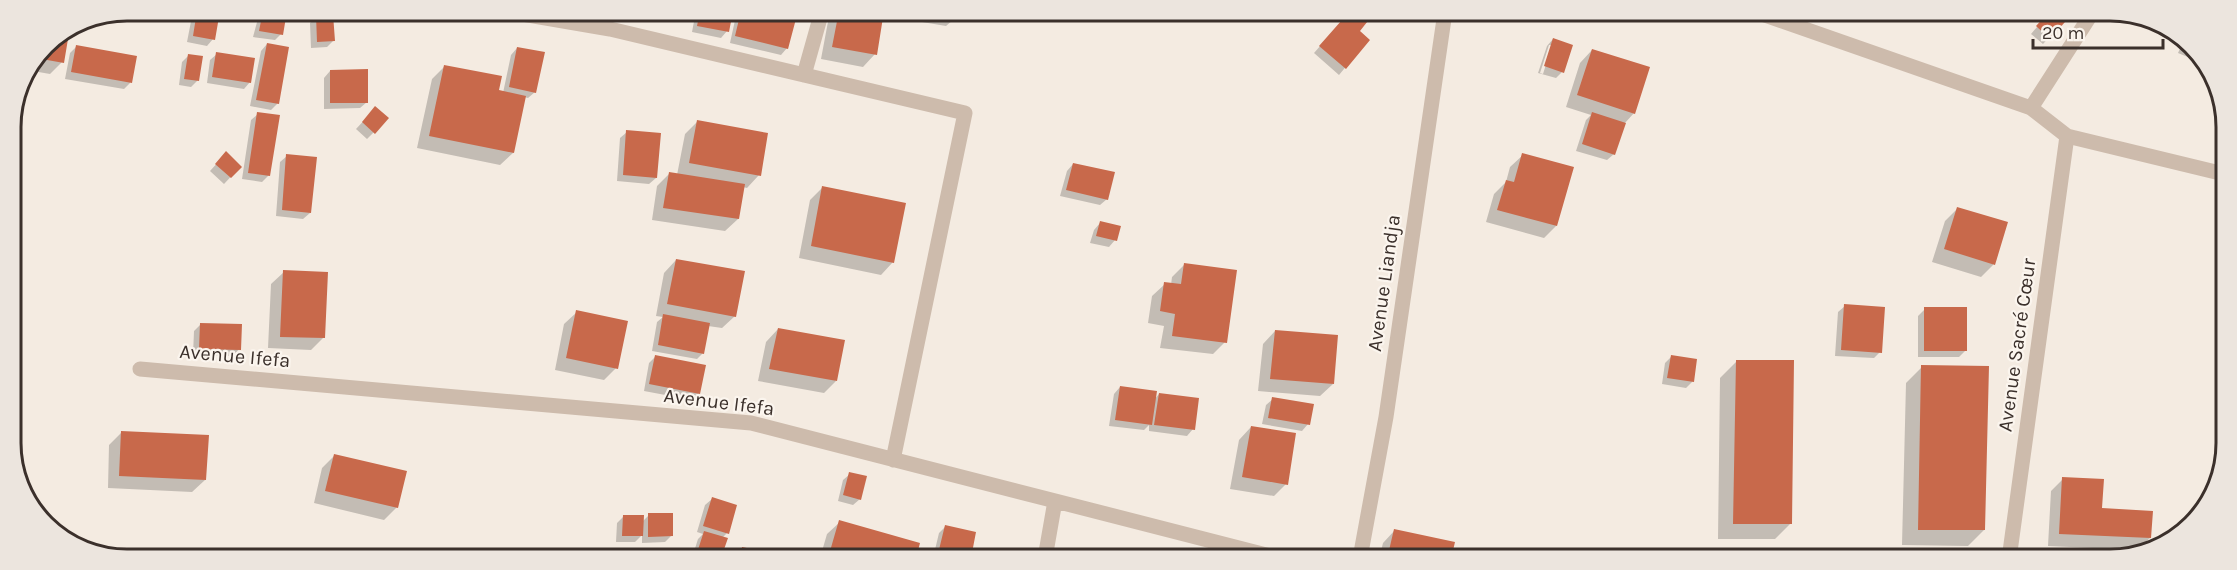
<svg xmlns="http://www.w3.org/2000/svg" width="2237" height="570" viewBox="0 0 2237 570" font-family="Karla,sans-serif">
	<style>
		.shadow { fill: #0003; fill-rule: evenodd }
		.building { fill: #c8694b }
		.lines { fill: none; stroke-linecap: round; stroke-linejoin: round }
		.minor { stroke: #cdbbac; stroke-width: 15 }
		.labels { text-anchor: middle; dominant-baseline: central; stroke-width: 4.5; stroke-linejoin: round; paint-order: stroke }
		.street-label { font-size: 20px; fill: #3b302b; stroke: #fbf5ee }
		.rim { fill: none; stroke: #3b302b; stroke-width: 3 }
	</style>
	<rect width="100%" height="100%" fill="#f4ebe1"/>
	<!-- shadow -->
	<path class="shadow" d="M193,11H219L213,39L207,46L187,42Z
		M223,11H244L238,17L222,14Z
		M260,11H285L281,34L275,40L253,37Z
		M696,11H732L727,31L721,38L692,32Z
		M737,11H776L787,48L781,55L730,43Z
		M830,11H882L875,54L863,67L821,59Z
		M905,11H954L953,20L946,26L904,19Z
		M1350,12H1363L1369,17L1358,32L1368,40L1339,75L1314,53Z
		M2027,13H2052L2063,22L2043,44L2031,34L2044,19Z
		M316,16L333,41L327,47L311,48L310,23Z
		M68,29L62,62L50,74L27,70L45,44Z
		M1553,39L1562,72L1556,78L1538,73L1547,46ZM1549,45H1552L1543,74L1540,73Z
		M2184,40L2192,44L2201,61L2200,62L2178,53Z
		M267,44L278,103L271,110L250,106L261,51Z
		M77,46L135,57L130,83L124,89L65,79L70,53Z
		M517,48L535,92L528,98L524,97L513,153L500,165L417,148L432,79L444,67L503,93L511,55Z
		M1592,50L1634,113L1625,123L1614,154L1607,160L1576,151L1586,120L1591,115L1566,107L1580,63Z
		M217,54L250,82L244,89L207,83L210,60Z
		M189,55L198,80L191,87L179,85L182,62Z
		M330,71L367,102L360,108L324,109V78Z
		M258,114L269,175L262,182L242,179L251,120Z
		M369,115L374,132L367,139L356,129Z
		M697,122L759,175L747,188L743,187L738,219L725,231L652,220L657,186L670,173L677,175L685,134Z
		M627,132L656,178L649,184L617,181L620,138Z
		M1523,155L1556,226L1544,238L1486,222L1494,194L1506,182L1510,167Z
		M287,156L310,213L303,219L276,216L280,162Z
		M220,160L240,167L224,184L210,171Z
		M1073,164L1107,199L1100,205L1060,196L1067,171Z
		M822,188L893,262L881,275L799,258L810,200Z
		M1957,209L2006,223L1993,265L1981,277L1932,262L1945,221Z
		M1100,223L1115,240L1109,247L1090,243L1094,230Z
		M676,260L735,316L722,328L708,326L703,353L697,359L652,351L657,322L663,317L656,316L664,273Z
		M1184,265L1225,342L1213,354L1160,348L1164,326L1148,323L1152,296L1165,284L1171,285L1172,277Z
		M284,272L324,337L311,350L268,348L271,284Z
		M1845,306L1880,352L1874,358L1835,356L1838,312Z
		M1925,309L1966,350L1959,357H1918V316Z
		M577,312L616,368L604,380L555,370L564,324Z
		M201,324L239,349L233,356L193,355L194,331Z
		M778,329L836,381L824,393L758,381L766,342Z
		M1275,331L1333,384L1320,396L1258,391L1263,344Z
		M655,357L699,394L692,400L644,391L649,363Z
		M1671,357L1693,381L1686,388L1662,384L1665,363Z
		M1736,362L1791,523L1775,539H1718L1720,378Z
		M1922,367L1984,530L1968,546L1902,545L1906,383Z
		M1120,387L1154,400L1159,394L1193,429L1187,436L1149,431V425L1144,430L1109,426L1114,394Z
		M1273,399L1308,424L1302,431L1262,424L1266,405Z
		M1251,427L1286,484L1274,496L1230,489L1239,440Z
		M121,433L205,480L192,492L108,488L109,445Z
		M335,455L397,507L384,520L314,503L322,468Z
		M850,474L860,499L853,505L838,501L843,480Z
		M2063,479L2101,510L2150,538L2137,550L2048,546L2051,491Z
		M712,499L727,533L722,538L720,558H692L698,539L703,534L697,532L705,505Z
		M649,515L671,536L665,542L642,543V535L635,542H616L617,523L623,517L642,522Z
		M840,522L918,544L914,558H820L827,534Z
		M945,527L974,533L969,558H933L939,533Z
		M1395,530L1449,559H1379L1383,543Z
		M743,548L763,558H735Z"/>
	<!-- building -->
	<path class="building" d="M197,11H220L215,40L193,36Z
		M263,11H287L283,35L259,31Z
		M700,11H733L729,32L697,26Z
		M741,11H783L797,15L788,49L735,36Z
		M839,11H884L877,55L832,47Z
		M906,11H956L954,20Z
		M1349,12H1365L1371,17L1360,31L1370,40L1346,69L1319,46Z
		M2048,13H2055L2065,22L2050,39L2036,26Z
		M333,14L335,41L317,42L316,15Z
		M70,27L64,63L36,58L45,44Z
		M1553,38L1573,45L1564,73L1544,66Z
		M2186,41L2192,44L2196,52L2184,47Z
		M267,43L289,47L279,104L256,100Z
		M76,45L137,56L132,83L71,72Z
		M517,47L545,52L536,93L509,87Z
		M1592,49L1650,67L1635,114L1577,95Z
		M216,52L255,58L251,83L212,77Z
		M188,54L203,56L199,81L184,79Z
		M444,65L502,76L499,90L526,96L514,153L429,136Z
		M368,69V103H330V70Z
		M375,106L389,118L375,134L362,122Z
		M257,112L280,115L270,176L248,173Z
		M1592,112L1626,123L1615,155L1582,144Z
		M697,120L768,133L761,176L689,163Z
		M626,130L661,133L657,178L623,175Z
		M226,151L242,167L231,178L215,164Z
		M1522,153L1574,167L1557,226L1497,210L1506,180L1514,182Z
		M286,154L317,157L311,213L282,210Z
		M1073,163L1115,172L1108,200L1066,190Z
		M669,172L745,184L739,219L663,208Z
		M822,186L906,203L894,263L811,246Z
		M1957,207L2008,222L1995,265L1944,249Z
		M1100,221L1121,226L1117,241L1096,236Z
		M676,259L745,271L736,317L667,304Z
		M1184,263L1237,270L1227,343L1172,336L1175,314L1160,311L1164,282L1181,284Z
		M283,270L328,272L325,338L280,337Z
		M1844,304L1885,307L1882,353L1841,350Z
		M1924,307H1967V351H1924Z
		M576,310L628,321L618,369L566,358Z
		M663,314L710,323L704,354L658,345Z
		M200,323L242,324L241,350L199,349Z
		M778,328L845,340L837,381L769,369Z
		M1275,330L1338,335L1334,384L1270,379Z
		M655,355L706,365L700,394L649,384Z
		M1671,355L1697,359L1694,382L1667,378Z
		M1736,360H1794L1792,524H1733Z
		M12,362L17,363L13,380H12Z
		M1921,365L1989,366L1985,530H1918Z
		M1120,386L1157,391L1152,425L1115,420Z
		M1159,393L1199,398L1195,430L1154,425Z
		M1272,397L1314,404L1310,425L1268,418Z
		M1251,426L1296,433L1288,485L1242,477Z
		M121,431L209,435L206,480L119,476Z
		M334,454L407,471L398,508L325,491Z
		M849,472L867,476L861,500L843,495Z
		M2062,477L2104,479L2102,508L2153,511L2151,538L2059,534Z
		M712,497L737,505L729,534L703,526Z
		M648,513H673V536L648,537Z
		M623,515H644L643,536H622Z
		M839,520L920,543L916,558H828Z
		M945,525L976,532L971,558H937Z
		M1394,529L1455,542L1451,559H1387Z
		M704,531L728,538L721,558L696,556Z
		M742,547L767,552L765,558H740Z"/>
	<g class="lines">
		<!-- minor -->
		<path class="minor" d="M504,11L610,29L965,113L893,460
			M1756,12L2031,108L2067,136L2224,174
			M804,75L822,11
			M2031,108L2092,13
			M140,369L751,423L1278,558
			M1045,558L1055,501
			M1360,558L1386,417L1445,12
			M2009,559L2067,136"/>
	</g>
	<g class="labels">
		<!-- street labels -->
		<g class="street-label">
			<text transform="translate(1384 283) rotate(-82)">Avenue Liandja</text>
			<text transform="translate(2017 345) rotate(-82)">Avenue Sacré Cœur</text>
			<text transform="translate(235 356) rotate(5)">Avenue Ifefa</text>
			<text transform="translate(719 402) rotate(7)">Avenue Ifefa</text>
		</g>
	</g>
	<!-- crop -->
	<path d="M0 0H2237V570H0ZM127 21H2110A106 106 0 0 1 2216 127V443A106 106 0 0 1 2110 549H127A106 106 0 0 1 21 443V127A106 106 0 0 1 127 21Z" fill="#ece5de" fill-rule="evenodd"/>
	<path class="rim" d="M127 21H2110A106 106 0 0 1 2216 127V443A106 106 0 0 1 2110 549H127A106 106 0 0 1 21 443V127A106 106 0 0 1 127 21Z"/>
	<!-- scale -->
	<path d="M2033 39v9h130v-9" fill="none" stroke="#3b302b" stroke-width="3"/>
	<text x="2042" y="39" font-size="18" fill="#3b302b" stroke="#fbf5ee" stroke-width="4.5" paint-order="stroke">20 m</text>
</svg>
